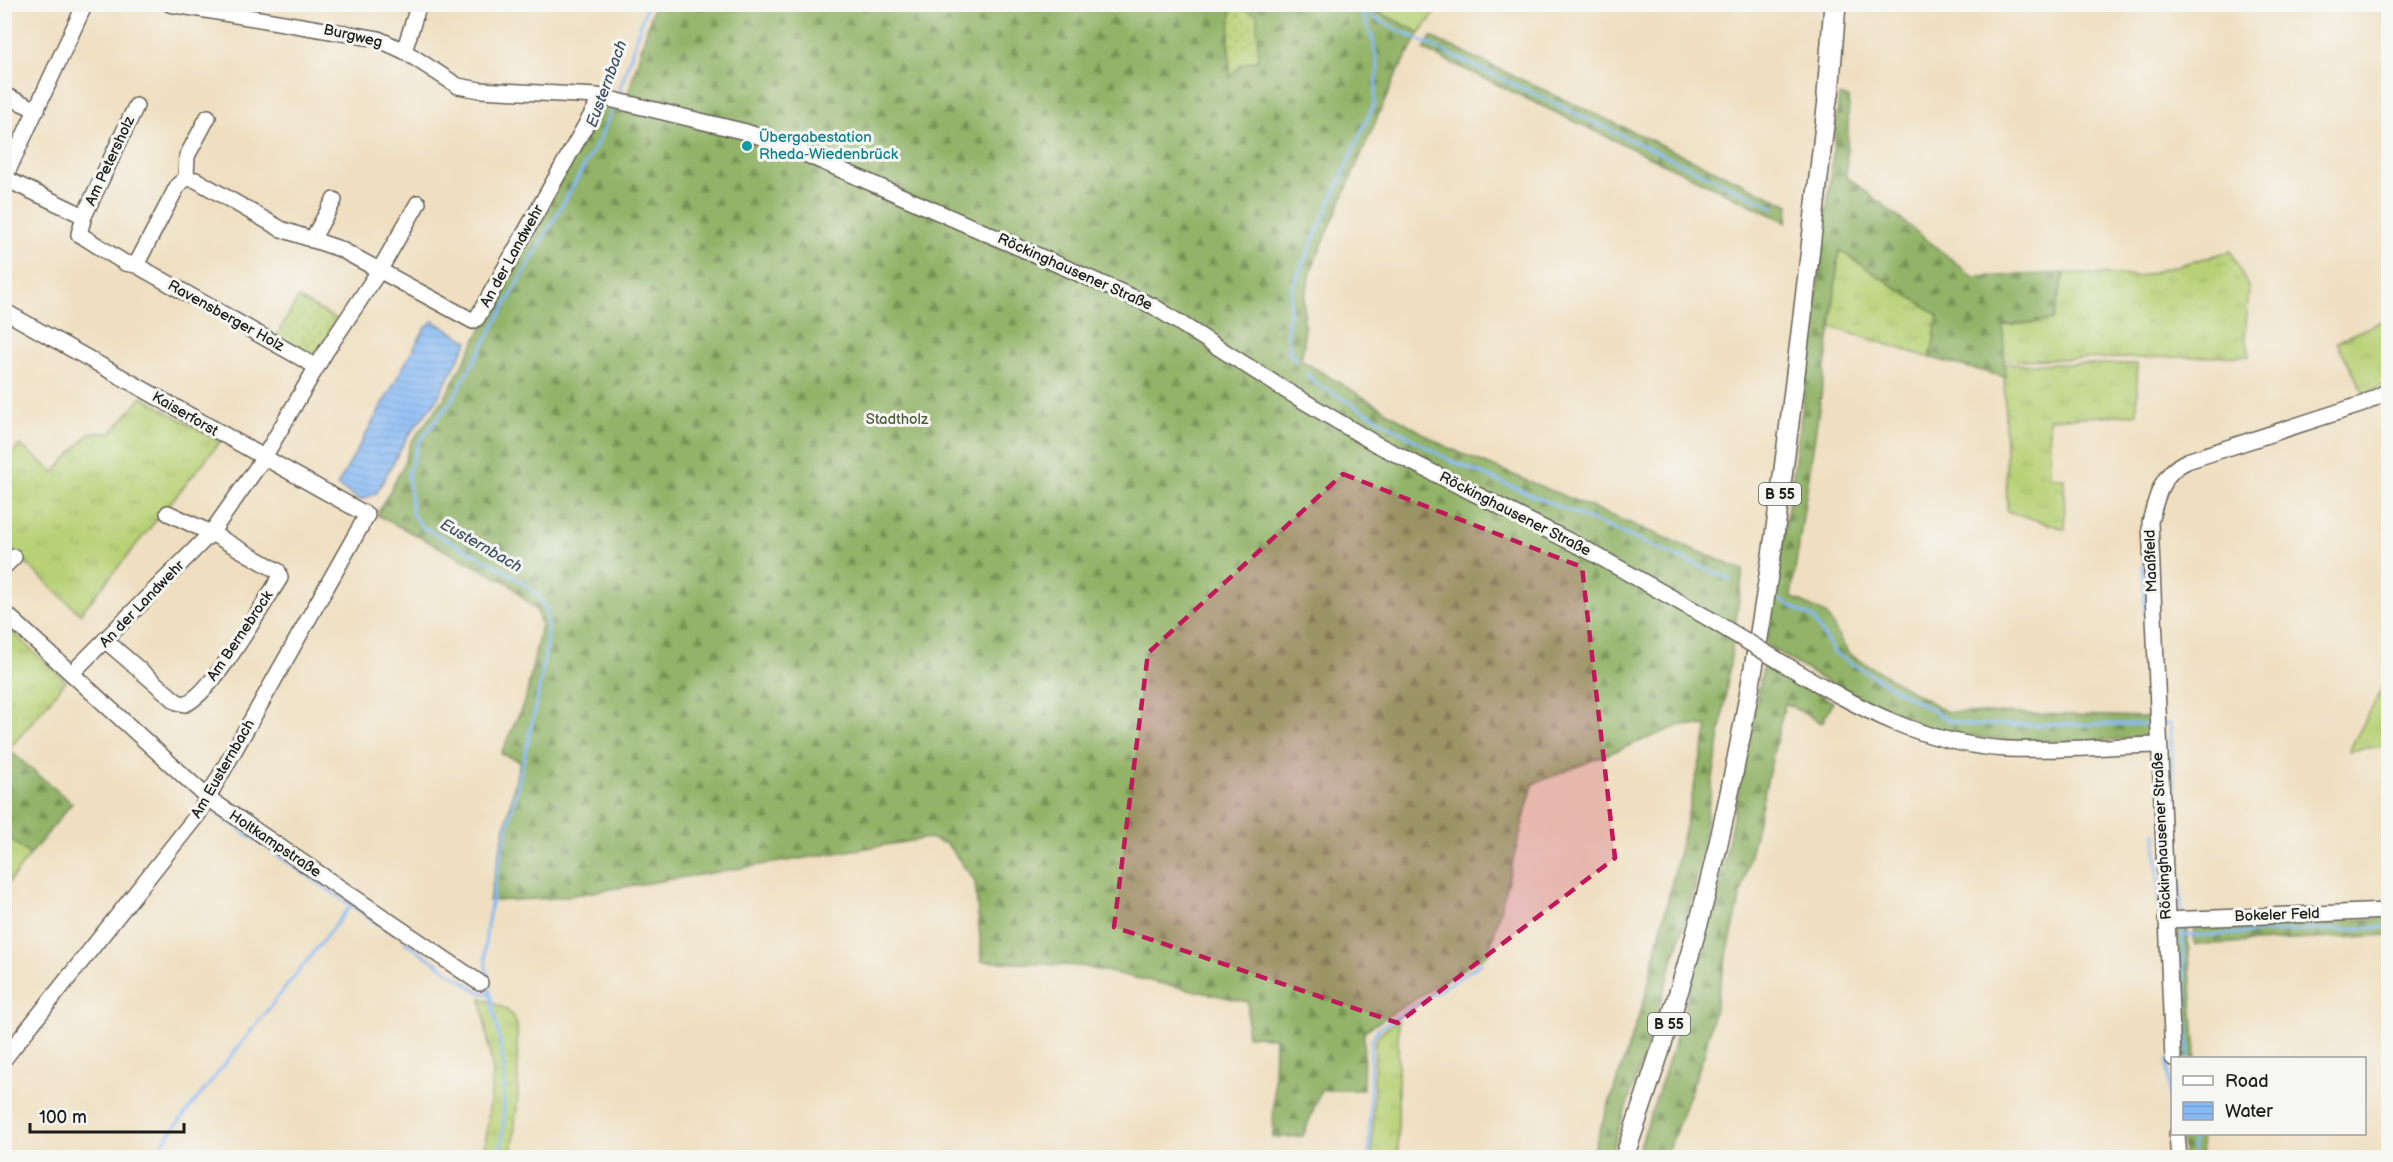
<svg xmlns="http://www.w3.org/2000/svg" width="2393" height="1162" viewBox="0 0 2393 1162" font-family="'Balsamiq Sans',sans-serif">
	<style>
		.grass { fill: url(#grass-tufts); stroke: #6a7649; stroke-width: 1.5 }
		.forest { fill: url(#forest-firs); stroke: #576842; stroke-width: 1.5; fill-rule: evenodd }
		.park { fill: url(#park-dots); stroke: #6a7649; stroke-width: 1.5 }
		.water { fill: url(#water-rules); stroke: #526a88; stroke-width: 1.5 }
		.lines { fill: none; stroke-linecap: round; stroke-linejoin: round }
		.stream { stroke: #87b9f4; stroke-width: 3 }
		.minor-casing { stroke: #666055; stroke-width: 18 }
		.major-casing { stroke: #666055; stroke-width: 21 }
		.highway-casing { stroke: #666055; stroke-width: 24 }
		.minor { stroke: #fff; stroke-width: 15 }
		.major { stroke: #fff; stroke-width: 18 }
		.highway { stroke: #fff; stroke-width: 21 }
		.minor-bridge-casing { stroke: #666055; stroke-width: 18; stroke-linecap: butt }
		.minor-bridge { stroke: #fff; stroke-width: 15 }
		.marked { fill: #c2185b; fill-opacity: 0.2; stroke: #c2185b; stroke-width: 4.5; stroke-dasharray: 12 8; stroke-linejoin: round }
		.culture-dot { fill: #0f9aa8; stroke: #f6f6f2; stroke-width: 2 }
		.labels { text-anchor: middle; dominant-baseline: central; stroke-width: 6; stroke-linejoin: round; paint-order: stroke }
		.shield { fill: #f6f6f2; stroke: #5d5d5c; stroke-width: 1.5 }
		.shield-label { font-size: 14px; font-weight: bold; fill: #1c1c1c }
		.street-label { font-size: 15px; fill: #1c1c1c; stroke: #f6f6f2 }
		.culture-label { font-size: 15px; fill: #0d838f; stroke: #f6f6f2; text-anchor: start }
		.park-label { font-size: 15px; fill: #535b3c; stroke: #f6f6f2 }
		.water-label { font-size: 16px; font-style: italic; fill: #415368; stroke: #f6f6f2 }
	</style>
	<defs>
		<pattern id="grass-tufts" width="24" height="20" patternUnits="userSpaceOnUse" patternTransform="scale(1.5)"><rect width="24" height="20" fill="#b8d176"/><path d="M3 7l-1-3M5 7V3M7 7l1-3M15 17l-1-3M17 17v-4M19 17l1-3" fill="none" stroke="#9eb366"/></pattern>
		<pattern id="forest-firs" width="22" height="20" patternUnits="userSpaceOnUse" patternTransform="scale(1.5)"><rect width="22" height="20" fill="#92b367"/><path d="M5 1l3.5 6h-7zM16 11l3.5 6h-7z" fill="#769154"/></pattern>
		<pattern id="park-dots" width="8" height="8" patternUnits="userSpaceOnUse" patternTransform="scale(1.5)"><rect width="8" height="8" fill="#b8d176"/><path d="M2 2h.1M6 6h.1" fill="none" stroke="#9eb366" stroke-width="1.8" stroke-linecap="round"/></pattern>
		<pattern id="water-rules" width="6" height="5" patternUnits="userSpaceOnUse" patternTransform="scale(1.5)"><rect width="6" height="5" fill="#87b9f4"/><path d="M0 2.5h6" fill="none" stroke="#749ed1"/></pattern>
	</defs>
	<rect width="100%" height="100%" fill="#f6f6f2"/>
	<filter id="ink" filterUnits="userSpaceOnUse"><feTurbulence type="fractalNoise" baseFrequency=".0167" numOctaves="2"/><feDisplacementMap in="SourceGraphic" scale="12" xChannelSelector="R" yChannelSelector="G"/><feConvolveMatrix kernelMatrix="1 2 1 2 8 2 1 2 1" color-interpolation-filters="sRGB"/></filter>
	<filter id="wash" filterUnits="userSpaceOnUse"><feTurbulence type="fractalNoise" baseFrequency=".008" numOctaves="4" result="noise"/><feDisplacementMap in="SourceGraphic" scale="24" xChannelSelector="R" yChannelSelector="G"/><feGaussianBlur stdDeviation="1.35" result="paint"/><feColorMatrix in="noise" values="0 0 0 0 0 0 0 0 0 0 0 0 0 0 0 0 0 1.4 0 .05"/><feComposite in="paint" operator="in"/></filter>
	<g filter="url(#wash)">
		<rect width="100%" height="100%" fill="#efdfc0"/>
		<!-- grass -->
		<path class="grass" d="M1369,5H1441L1420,33L1376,11Z
			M1839,249L1938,315L1931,358L1831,327Z
			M2231,251L2249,289L2245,336L2249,356L2004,360L2003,326L2053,320L2064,273L2139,276Z
			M2388,318V383L2364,394L2337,342Z
			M2004,364H2137V414L2049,419L2050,477L2064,478L2065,529L2007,511Z
			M142,397L220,442L80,614L5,543L4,462L20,445L54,472L90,433H111Z
			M4,625L66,681L5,754H4Z
			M2384,685L2388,686V745L2349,751Z
			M5,834L30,855L5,887Z
			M481,998C497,1005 512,1008 517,1026L518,1095L512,1157H484L493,1074Z
			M1398,1020V1157H1372L1375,1042L1380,1033Z"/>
		<!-- forest -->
		<path class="forest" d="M654,5H1369L1376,11L1420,33L1395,77L1312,268L1304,300V344L1301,360L1446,447L1743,570L1721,729L1695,888L1648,1044L1609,1157H1591L1645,998L1708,727L1681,725L1533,784L1489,953L1364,1031L1363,1090H1321L1303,1136L1273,1138L1275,1037L1247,1036L1248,1002L1080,966L982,961L975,881L947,844L929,838L555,898L489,901L520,761L501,754L526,698L541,625L537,611L508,583L377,515L404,464L411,442L444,399L602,103L624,108ZM1233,6L1258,60L1242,64L1230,77L1229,37Z
			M1431,37L1789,205L1787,222L1424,50Z
			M1839,95L1849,98L1846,176L1974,277L2064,273L2053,320L2003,326L2005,377L1931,358L1938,315L1839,250L1831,327L1791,597L1826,614L1849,654L1947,712L2148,717V739C2070,740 1988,748 1912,723C1859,705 1813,673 1766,645C1797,462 1821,279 1839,95Z
			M1764,663L1833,702L1822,723L1785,703L1704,1055L1666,1157L1636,1158L1672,1051L1718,892Z
			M9,750L72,803L30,855L5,834L4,755Z
			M2388,918V935L2195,945L2193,927Z
			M2187,927L2196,1058H2178L2170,928Z
			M2182,1134H2201L2202,1157H2183Z"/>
		<!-- park -->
		<path class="park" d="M1232,6L1257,14L1258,60L1242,64L1230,77L1229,37Z
			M298,298L338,320L317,354L309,357L275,338Z"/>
		<!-- water -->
		<path class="water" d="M433,321L468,341L436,401L408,436L376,494L360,500L337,486L425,328Z"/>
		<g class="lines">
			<!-- stream -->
			<path class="stream" d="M1353,4L1361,11L1398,30L1774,207
				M618,96L647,4
				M1296,361L1290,353L1287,331L1292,288L1374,104L1378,69L1373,40L1362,13
				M1307,374L1314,382L1449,460L1730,579
				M2143,564L2150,708
				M1780,600L1813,618L1834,653L1948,720L1969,725L2150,724
				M2164,724H2170L2182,914
				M217,814L351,905
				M2156,833L2160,919
				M2182,925L2189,1058
				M2183,936L2388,927
				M405,942L479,992L490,994
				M2167,1060L2171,1132
				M2192,1134L2193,1158
				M159,1147L351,905L392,933
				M500,1158C504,1125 506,1095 503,1062C499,1025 486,989 485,950C485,925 494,890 499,865C507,822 559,637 545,607C532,577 451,544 421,526L412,513L408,473L419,442L452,400L599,140L614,105
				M1369,1158L1371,1042L1378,1029L1482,963"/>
		</g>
	</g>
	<g filter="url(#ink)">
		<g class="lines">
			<defs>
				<path id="minor" d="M170,4L378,39L404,51L458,86L480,90L597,96L746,132L782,144L1153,306L1285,390L1376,444L1587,550L1708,618
					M404,51L419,4
					M4,95L37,110
					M136,106L84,216L79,234L125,263L136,265L317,367
					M4,178L84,216
					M186,178L187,156L208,117
					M4,179L85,4
					M312,240L334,200
					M136,265L178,185L186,178L196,180L281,229L340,249L473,321L477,318L596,107L597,96
					M4,311L367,515L199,813L4,1059
					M4,567L14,557
					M4,612L208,798L480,983
					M106,641L177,702L185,704C213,693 261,607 280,578L278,571L211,533L168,513
					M1791,668C1861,709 1923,744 2007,749C2057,751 2108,746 2158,745
					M72,673L211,533L263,459L326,351L379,271L418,203
					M2166,920L2388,911
					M2173,1058L2150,522C2157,496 2161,473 2187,461L2363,404L2388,391
					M2177,1134L2179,1158"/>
				<path id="major" d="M1624,1158C1655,1068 1685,979 1708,887C1772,628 1797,360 1828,95"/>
				<path id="highway" d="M1828,95L1835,4"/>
			</defs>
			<!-- minor casing -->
			<use href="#minor" class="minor-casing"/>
			<!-- major casing -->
			<use href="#major" class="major-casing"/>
			<!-- highway casing -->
			<use href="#highway" class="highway-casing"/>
			<!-- minor -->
			<use href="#minor" class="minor"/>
			<!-- major -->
			<use href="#major" class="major"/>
			<!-- highway -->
			<use href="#highway" class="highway"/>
			<defs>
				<path id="minor-bridge" d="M1708,618L1791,668"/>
			</defs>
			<!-- minor-bridge casing -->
			<use href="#minor-bridge" class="minor-bridge-casing"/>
			<!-- minor-bridge -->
			<use href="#minor-bridge" class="minor-bridge"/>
		</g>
	</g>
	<!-- marked area -->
	<path class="marked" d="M1343,474L1582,567L1615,858L1398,1023L1114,927L1148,653Z"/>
	<!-- markers -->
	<circle class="culture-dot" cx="747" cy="146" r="6"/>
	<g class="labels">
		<!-- shield labels -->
		<g class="shield">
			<rect x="1759" y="483" width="42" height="22" rx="4.5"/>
			<rect x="1648" y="1013" width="42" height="22" rx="4.5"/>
		</g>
		<g class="shield-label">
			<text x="1780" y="494">B 55</text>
			<text x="1669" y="1024">B 55</text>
		</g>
		<!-- street labels -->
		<g class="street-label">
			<text transform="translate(353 36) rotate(13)">Burgweg</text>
			<text transform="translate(110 161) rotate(-65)">Am Petersholz</text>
			<text transform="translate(512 256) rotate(-61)">An der Landwehr</text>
			<text transform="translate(1075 272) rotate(24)">Röckinghausener Straße</text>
			<text transform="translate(226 316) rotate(29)">Ravensberger Holz</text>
			<text transform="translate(185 414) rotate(30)">Kaiserforst</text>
			<text transform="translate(1515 514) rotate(27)">Röckinghausener Straße</text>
			<text transform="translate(2151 561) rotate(-92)">Maaßfeld</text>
			<text transform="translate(142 604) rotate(-46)">An der Landwehr</text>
			<text transform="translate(240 636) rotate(-56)">Am Bernebrock</text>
			<text transform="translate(223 769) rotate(-60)">Am Eusternbach</text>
			<text transform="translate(2162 836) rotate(-93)">Röckinghausener Straße</text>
			<text transform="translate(275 844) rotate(34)">Holtkampstraße</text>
			<text transform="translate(2277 915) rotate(-2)">Bokeler Feld</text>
		</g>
		<!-- culture labels -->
		<g class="culture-label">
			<text x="759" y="137">Übergabestation<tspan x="759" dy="17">Rheda-Wiedenbrück</tspan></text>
		</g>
		<!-- park labels -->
		<g class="park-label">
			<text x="897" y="419">Stadtholz</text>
		</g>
		<!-- water labels -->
		<g class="water-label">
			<text transform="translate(607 84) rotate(-70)">Eusternbach</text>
			<text transform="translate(481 546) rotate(30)">Eusternbach</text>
		</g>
	</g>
	<!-- margin -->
	<rect width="2393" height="1162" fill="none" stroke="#f6f6f2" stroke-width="24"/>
	<!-- legend -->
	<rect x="2171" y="1057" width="195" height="78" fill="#f6f6f2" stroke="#9f9f9c" stroke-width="1.5"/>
	<rect x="2183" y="1076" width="30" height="9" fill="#ffffff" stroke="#9f9f9c" stroke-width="1.5"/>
	<text x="2225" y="1087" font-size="18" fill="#1c1c1c">Road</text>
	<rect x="2183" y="1102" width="30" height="18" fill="url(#water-rules)" stroke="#9f9f9c" stroke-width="1.5"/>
	<text x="2225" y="1117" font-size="18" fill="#1c1c1c">Water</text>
	<!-- scale -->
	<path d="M30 1123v9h154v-9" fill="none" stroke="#1c1c1c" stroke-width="3"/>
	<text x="39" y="1123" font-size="18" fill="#1c1c1c" stroke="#f6f6f2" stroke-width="4.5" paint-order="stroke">100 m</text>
</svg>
